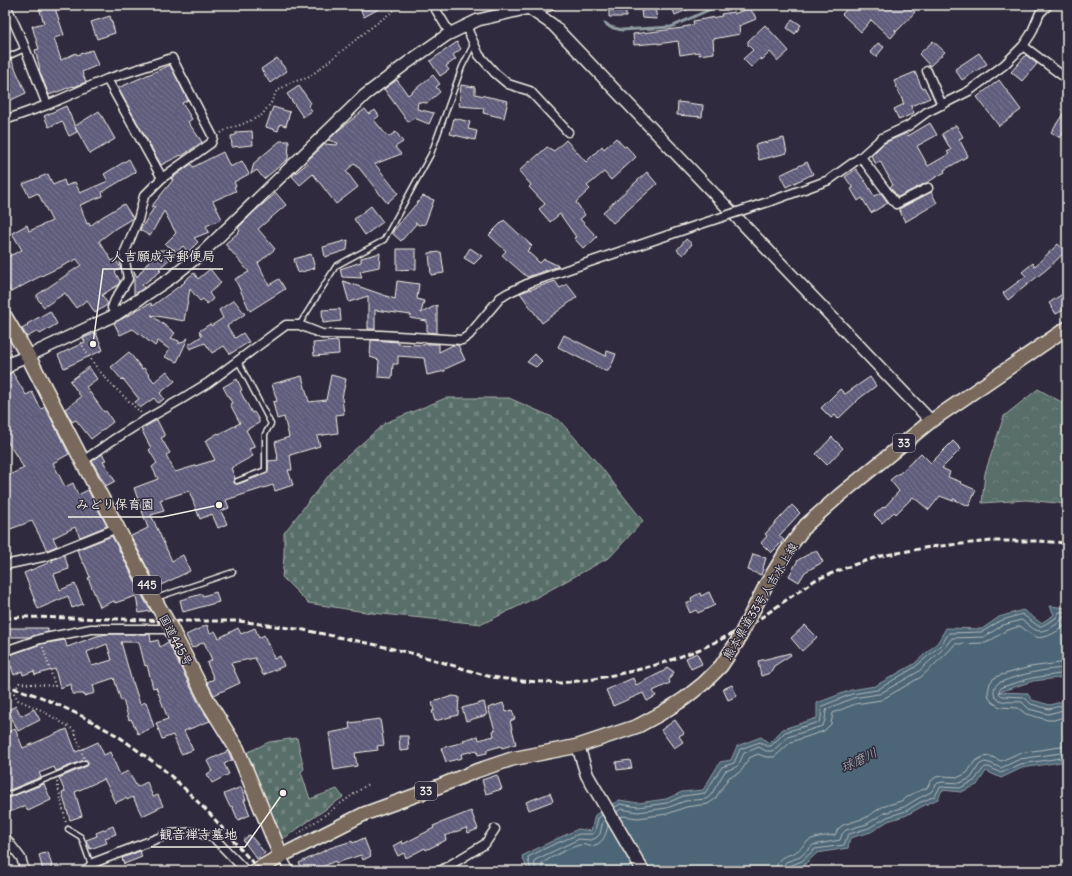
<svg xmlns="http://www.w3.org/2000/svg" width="1072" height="876" viewBox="0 0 1072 876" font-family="Delius,'Klee One',sans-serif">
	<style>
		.forest { fill: url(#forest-crowns); stroke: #a6b0a8 }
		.cemetery { fill: url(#cemetery-stones); stroke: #a6b0a8 }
		.water { fill: #4e6677; stroke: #909ea4 }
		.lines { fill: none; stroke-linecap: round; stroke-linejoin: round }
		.shore { stroke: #b2b9bb; stroke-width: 1 }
		.stream { stroke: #909ea4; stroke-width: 3 }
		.building { fill: url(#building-back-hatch); stroke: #f4f1e8; fill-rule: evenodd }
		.service-casing { stroke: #f4f1e8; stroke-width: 7 }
		.minor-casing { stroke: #f4f1e8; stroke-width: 11 }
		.tertiary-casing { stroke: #f4f1e8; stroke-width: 14 }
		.secondary-casing { stroke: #f4f1e8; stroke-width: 15 }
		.primary-casing { stroke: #f4f1e8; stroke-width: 16 }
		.trunk-casing { stroke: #f4f1e8; stroke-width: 17 }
		.path { stroke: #f4f1e8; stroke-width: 2; stroke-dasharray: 1 3; stroke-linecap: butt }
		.service { stroke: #2f2a3d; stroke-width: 4 }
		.minor { stroke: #2f2a3d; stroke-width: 8 }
		.tertiary { stroke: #2f2a3d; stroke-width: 11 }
		.secondary { stroke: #2f2a3d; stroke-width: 12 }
		.primary { stroke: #78695c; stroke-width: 13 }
		.trunk { stroke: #78695c; stroke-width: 14 }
		.rail { stroke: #f4f1e8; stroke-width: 3; stroke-dasharray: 6 3; stroke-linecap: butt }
		.minor-bridge-casing { stroke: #f4f1e8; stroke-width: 11; stroke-linecap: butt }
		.primary-bridge-casing { stroke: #f4f1e8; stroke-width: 16; stroke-linecap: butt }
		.minor-bridge { stroke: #2f2a3d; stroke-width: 8 }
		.primary-bridge { stroke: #78695c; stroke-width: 13 }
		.labels { text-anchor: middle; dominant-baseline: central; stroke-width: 3; stroke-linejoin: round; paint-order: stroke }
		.shield { fill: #2f2a3d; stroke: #b9b5b5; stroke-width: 1 }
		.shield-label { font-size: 11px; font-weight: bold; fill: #f4f1e8 }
		.street-label { font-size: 12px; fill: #f4f1e8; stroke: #2f2a3d }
		.water-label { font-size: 13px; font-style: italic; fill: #b2b9bb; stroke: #2f2a3d }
		.leader { fill: none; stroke: #f4f1e8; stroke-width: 1.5 }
		.callout-dot { fill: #f4f1e8; stroke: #2f2a3d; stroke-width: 1.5 }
		.callout-label { font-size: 13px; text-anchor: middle; font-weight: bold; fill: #f4f1e8; stroke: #2f2a3d; stroke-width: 3; stroke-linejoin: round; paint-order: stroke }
	</style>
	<defs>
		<pattern id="forest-crowns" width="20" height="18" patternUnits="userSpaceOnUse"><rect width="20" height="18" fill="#596e69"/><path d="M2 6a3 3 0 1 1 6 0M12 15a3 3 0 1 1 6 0" fill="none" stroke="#71837e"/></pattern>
		<pattern id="cemetery-stones" width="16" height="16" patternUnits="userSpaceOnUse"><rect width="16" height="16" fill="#596e69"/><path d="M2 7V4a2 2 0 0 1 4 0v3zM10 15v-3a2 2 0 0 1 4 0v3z" fill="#71837e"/></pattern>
		<pattern id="building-back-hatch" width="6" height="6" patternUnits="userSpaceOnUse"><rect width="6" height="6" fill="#615d7b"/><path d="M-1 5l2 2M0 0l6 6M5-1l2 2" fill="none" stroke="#78758e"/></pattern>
	</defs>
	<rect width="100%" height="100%" fill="#2f2a3d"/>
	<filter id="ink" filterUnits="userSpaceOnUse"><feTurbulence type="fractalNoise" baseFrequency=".025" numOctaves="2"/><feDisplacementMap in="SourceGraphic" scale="8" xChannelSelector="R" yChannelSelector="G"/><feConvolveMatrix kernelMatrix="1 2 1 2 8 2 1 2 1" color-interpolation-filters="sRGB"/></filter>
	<g filter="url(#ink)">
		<!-- forest -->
		<path class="forest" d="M1038,389L1067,405V504L1026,500L982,503L985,473L1004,416Z"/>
		<!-- cemetery -->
		<path class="cemetery" d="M446,398H509L559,420L601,467L643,521L610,557L537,597L482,624L372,613L308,603L282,577L284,557V533L336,466L385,423Z
			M297,738L304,769L301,772L310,799L337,789L343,797L280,841L244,754L269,742Z"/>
		<!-- water -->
		<path class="water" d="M1050,606L1067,608V677L1033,681L999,692L1027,693L1032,700L1050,705L1067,700V761L1022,768L1001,778L986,771L977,785L961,792L942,790L938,799L921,807L907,815L888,821L871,832L850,838L848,848L817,853L804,865L790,870L789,871H528L522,856L548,843L578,829L591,831L595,815L619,800L638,803L666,799L682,792L703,790L720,762L731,760L737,746L761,737L769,743L783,729L817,718V703L851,690L875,686L914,664L938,642L946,628L982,629L999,617L1023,610L1041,623L1054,615Z"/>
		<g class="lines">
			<!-- shore -->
			<path class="shore" d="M1067,662L1030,667L998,676L993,679L990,683L988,692L989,698L992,702L1000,707L1018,708L1026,714L1048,720H1054L1067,716
				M1067,668C1045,669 1021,674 1001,682C997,683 994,687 994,691C993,705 1013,701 1022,702L1029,709L1048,714L1067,709
				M1067,673L1032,678L1002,687C998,690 998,695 1003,696L1024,697L1031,704L1049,709L1067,704
				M614,808L620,804L638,807L667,803L683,796L705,793L722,767L734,763L740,749L760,742L767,746H771L785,732L819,722C823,717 820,711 822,706L852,694L877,690L915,667L941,645L949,633L982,632L1000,621L1022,614L1038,626H1042L1056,618L1059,612H1067
				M617,812L621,809L638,812L667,808L685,801L706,799L711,795L725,771C741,766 737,767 744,753L759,747L766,751H772L775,749L788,737L822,726C827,720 824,715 827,709L853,698L879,694L918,672L944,648L952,638L984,637L1003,625L1021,620C1033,626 1035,636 1050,628C1056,625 1060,622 1063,617H1067
				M620,817L623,816L638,818L667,814L686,807L708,804L715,799L729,777C742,773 742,770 749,758L758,754L766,757H774L779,753L791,742L824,731L831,724L833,713L855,704L881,700L921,677L948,652L955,644L985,643L990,641L1005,631L1020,626C1025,629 1030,635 1036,637C1046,640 1060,630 1067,623
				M531,871L528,859V857L550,846L579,834H593L595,831L598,818L602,815
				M536,871L534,862L535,860L579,839L591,840L596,838L600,834L603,821L605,819
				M542,871V863C552,857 569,848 579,845C583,844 586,845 589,846C602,846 606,836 608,825
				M776,871C777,853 788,858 797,851C803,847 806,841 812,839C819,836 828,836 835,835L838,829L843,825L865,818L882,807L901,801L914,793L927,788L931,781L936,777L942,776L959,777L967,773L975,761L983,757L990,756L1001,761L1019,753L1067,746
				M782,871L783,866L786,862L800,857L813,845L840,840L842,834L846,830L867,824L884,813L904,807L917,799L931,792L935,786L938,783L943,782L960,783L971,778L979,765L984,762L990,763L1001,768L1020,759L1067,752
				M787,871L789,866L802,861L815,849L844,845L847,837L849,834L869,828L887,817L906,811L919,803L935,796L940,787L960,788L974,781L983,769L985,767H989L1001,773L1021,764L1067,757"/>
			<!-- stream -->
			<path class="stream" d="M605,23L610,27L622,30L671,27L713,8L726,5"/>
		</g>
		<!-- building -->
		<path class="building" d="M38,5H54L64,35L54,38L61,60L76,53L77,55L92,50L98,65L82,72L86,82L74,87L73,86L49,95L39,70L40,69L35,50L39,49L32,26L44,23Z
			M358,5H386L364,17Z
			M609,5H626V17H609Z
			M671,5H698L675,15Z
			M851,5H907L915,12L897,31L895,29L896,32L891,38L871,20L861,32L842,14Z
			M655,8L657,19L642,18L641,11Z
			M749,8L754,14L756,19L739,26L740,34L713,39L714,53L699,55V52L680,55L678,41L658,44V43L634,45L633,34L683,28V27L694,25L693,21L722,16L721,14L734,12V14Z
			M110,16L115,33L97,39L91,22Z
			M792,19L801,25L795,34L787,28Z
			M765,25L789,51L778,61L770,52L762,60L761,58L751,67L743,59L753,50L748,45V41Z
			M933,41L945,52L930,66L919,54Z
			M457,42L461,49L453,55L456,59L446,66L449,70L440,76L430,61Z
			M878,43L884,47L876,57L870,52Z
			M979,53L987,64L962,80L955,69Z
			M1026,55L1037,64L1022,81L1011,72Z
			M277,58L287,71L270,83L261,69Z
			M11,59L26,93L11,100L5,88V61Z
			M170,65L188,100L182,103L192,119L188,122L202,142L182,156L181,155L161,165L118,88Z
			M915,72L922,88L924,87L930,98L911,106L914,113L899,120L894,109L904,104L894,81Z
			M433,75L440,84L436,87L440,92L427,103L418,102L417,109L434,113L429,124L414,118L408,122L384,89L397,80L408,95Z
			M999,80L1021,110L999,126L977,97Z
			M461,85L475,87V94L508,101L504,118L483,113L484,108L459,106Z
			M299,86L311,103L308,105L312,111L303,117L287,94Z
			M678,102L703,105L702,117L677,115Z
			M66,106L75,126L99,111L115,139L90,154L75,127L77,132L69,136L62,121L49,127L44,116Z
			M273,107L290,112L286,126L280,124L278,131L266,127Z
			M1067,108V127L1060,138L1051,132Z
			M365,109L369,114L375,110L379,116L374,120L388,137L396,132L403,142L395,147L401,154L375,164L398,193L387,203L355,163L346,171L358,187L336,204L313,174L300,185L292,176L309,162L308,160L325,144L337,145L338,143L328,140L340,129Z
			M454,118L470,122L468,129L477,131L475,140L450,134Z
			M930,123L937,135L917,146L928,166L949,154L947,152L951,150L942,134L956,125L963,137L959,139L968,156L944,170L945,172L926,183L898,197L890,187L893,185L880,161L876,164L871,156L883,144L891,140L907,133L908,136Z
			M252,131L253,145L232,147L231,136L236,135V132Z
			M616,138L624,147L626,146L636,157L611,180L604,172L587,186L590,189L576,202L585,215L580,219L597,237L584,249L574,238L576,237L560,214L550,222L539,209L545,204L529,187L531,185L519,171L530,161V162L547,147L554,151L566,140L586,162L602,146L604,149Z
			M784,138L787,153L759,160L755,145Z
			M280,141H289L288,159L264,179L257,170L251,174L254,163Z
			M223,152L230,167L242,161L249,174L234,182L236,186L234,187L236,191L213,201L222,219L206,226L209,232L194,238L198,242L188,252L183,246L159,269L161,271L142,285L144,288L134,295V271L137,277L152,257L159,250H175L165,244L176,233L164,211L150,236L140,230L155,206L151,208V207L173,180L171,179L191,164L193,167Z
			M129,159L136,172L102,192L103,196L80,205L87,224L89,223L90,226L102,217L124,204L133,218L116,228L99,241L112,261L115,259L121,268L115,272L120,281L118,285L102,295L108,304L107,305L95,313L87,300L76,308L65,293L44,307L37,298V295L81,265L77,259L37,278L11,292L5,281V258L22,250L12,233L27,225L29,231L52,221L38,193L29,197L23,184L48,174L53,185L64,180L66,186L75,182L80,193L108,181L104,174Z
			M807,162L813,174L786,187L780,175Z
			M856,169L867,184L874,196L881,193L888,203L871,213L862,198L858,201L851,189L853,188L845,177Z
			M647,172L657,184L613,223L603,212Z
			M931,192L937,203L905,222L899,209Z
			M276,193L286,205L258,229L275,249L258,263L269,285L279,279L285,289L250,311L235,279L249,272L225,244L240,231L238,228L256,210Z
			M423,196L434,200L425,224L418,225L416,222V224L401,241L393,234V231Z
			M371,206L383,222L365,235L354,219Z
			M504,220L532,246L527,251L540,263L544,259L559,266L527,277L502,255L506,251L489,235Z
			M686,239L692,244L683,255L677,250Z
			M348,240L347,250L325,257L323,247Z
			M1058,244L1065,252L1047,269L1008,300L1003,293L1026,276L1022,272L1033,263L1035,266Z
			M470,248L482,256L474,264L464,258Z
			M397,249H416V269L397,270Z
			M441,252L444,273L431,275L429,253Z
			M380,253L379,267L360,271L362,278L342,277L340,269L361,262V258Z
			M311,254L315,268L298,273L294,259Z
			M210,269L221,283L209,293L213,299L207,304L203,299L200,301L190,289L184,321L151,315L175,333L171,338L179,341V344L188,338L177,362L165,357L169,349L158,341L155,346L133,329L120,335L114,323L135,312L134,311L151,303L152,306L185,282L184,281L194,273L198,279Z
			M343,281L395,299L397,281L419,284L417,299L424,301L421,313L437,305V333L427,332V321L410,318L411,315L375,310V329H368V296L349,302Z
			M555,281L560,288L567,284L577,297L542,323L520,293Z
			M1067,291V308L1056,314L1049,303Z
			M234,300L245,314L227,326L235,338L243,333L249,342L230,354L224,346L212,353L205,343L190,349L188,345L202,336L199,331L210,324L211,326L223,318L219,310Z
			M340,309L341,321L323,323L322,310Z
			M50,311L57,324L40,334L38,331L27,337L22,329L28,325L27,324Z
			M96,333L103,350L64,368L58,355L85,342L83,338Z
			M564,335L606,356L607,351L616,354L613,362L608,371H605L558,347Z
			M371,340L398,342V344L424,345V344H439V352L453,345H458L465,360L445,369V371L427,375L424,358L398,356V364H393L392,378L378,377L379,360L370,357Z
			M338,341L339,354L314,356L313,343Z
			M129,352L142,369L144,368L154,382L167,371L175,381L160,393L164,399L158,403L154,398L140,408L135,402L139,399L123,379L122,380L111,367Z
			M535,354L542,361L536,367L527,362Z
			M89,367L97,379L86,387L104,412L106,411L113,422L91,439L76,420L72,422L65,409L81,397L70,381Z
			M12,372L26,395L32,392L41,409L45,407L69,454L53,463L65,487L73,483L78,495L88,490L107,526L80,537L75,527L53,538L57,546L47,550L32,521L5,531V477L24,468L5,438V376Z
			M331,375L346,379L342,398L344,414L336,415L338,433L317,436L320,446L290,455L292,470H288L293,485L275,491L273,485L226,500L229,508L221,511L227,524L218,528L212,514L200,519L189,491L160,500L164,511L151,515L172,561L183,555L190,571L157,587L131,536L148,528L134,488L158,479L152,467L157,463L149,450L151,448L141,429L157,420L165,436L161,438L170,453L166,455L175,472L215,460L205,441L218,433L219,434L240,423L230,404L232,403L223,387L237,379L242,390L240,391L252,413L254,412L259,420V423L246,430L255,447L249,449L253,456L231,468L235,478L234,480V483L236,484H238L268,473V461L278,460L277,457H278L275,442L289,437L284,417L277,419L273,402L277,401L272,384L302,376L309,402L326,400Z
			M870,377L876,386L860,398L838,419L835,415L831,418L821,408L840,389L845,394Z
			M832,437L843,448L827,465L816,454Z
			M953,441L961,449L942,468L950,472L948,477L961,482L960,483L976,490L969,506L953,499V501L940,496L929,510L913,497L896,514L894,512L882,523L874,515L883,507L884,508L899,491L890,480L899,473V474L921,453L931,463Z
			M102,454L106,460L103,461L115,481L106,486L92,461Z
			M792,505L800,513L779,536L784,540L771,553L761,543L767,536L765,534Z
			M112,536L146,603L151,611L139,613L136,596L115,603L114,601L100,607L88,578L90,577L84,563H83L77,550Z
			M816,550L823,562L805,572L799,582L789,576L798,560Z
			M753,554L766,558L761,575L748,570Z
			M64,555L69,569L54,574L60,590L75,584L83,604L72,608L68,596L38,609L24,573L53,561L52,560Z
			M216,592L219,602L183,612L180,600L202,594L203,596Z
			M709,592L715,605L698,613L696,610L690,613L686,604L692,601L691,598L700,593L701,596Z
			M207,625L210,633L215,631L219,638L238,628L241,634L255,628L259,638L264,635L268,645L269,644L274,659L280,656L284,666L263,675L255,658L231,663L240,683L214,695L207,682L214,679L207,663L212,660L204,642L192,648L186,635Z
			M805,625L817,637L802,651L791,638Z
			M8,628H48V632L30,637H7Z
			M107,634H150L151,642L158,640L160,647L168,642L200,706L210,721L184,731L193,750L181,754L173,735L162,739L156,723L168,719L156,687L153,688L147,665L145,666L139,642H121L132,682H133L140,704L146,702L154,727L138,734L131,719L129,720L123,700L121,701L114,678L93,685L95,693L84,696V694H72L71,684L60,688L55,669L35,675L34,671L23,675L22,671L14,675L11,666L7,668V656L41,644L65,640L67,647L97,636ZM107,644L112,660L92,666L87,652Z
			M697,653L702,664L691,669L686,658Z
			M790,653L791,655L774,666L770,673L761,676L758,661Z
			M667,667L674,672L669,680L670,683L653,691L656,696L647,701L643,693L613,706L606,690L633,678L636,685L664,671Z
			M732,685L737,696L728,700L723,689Z
			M453,696L459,697L458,715L435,721L432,711H434L432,702Z
			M484,702L487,715L466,721L462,708Z
			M503,703L506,712L512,710L515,719L510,721L516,744L502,748L501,746L487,750V753L478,755L477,750L461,754L462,758L446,762L441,748L464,742L463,740L478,736L479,740L494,736L493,731L495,730L488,708Z
			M16,706L21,716L34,709L40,720L18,731L8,710Z
			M380,719L384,745L377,746L378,750L355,753L357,766L334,770L329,733L350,729L349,723Z
			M675,720L684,733L679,736L683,742L674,748L661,730Z
			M15,729L23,748L67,729L76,752L98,742L104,755L110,752L120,775L128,771L137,787L147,782L153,797L158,795L163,806L142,816L133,797L127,800L126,798L115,803L111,794H112L104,779L75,792L82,816L70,820L62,793L65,792L59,778L87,766L88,762L85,760L56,771L54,767L39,773L41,777L5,792V733Z
			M399,736H408L409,750L400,751Z
			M228,751L232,760L224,764L229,774L212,783L207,774L212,771L207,761Z
			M630,760L632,768L617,770L616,762Z
			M497,775L502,789L486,794L482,780Z
			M44,784L51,800L28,811L25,806L5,814V799Z
			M241,787L246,800H244L250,815L238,820L232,806L230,807L224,794Z
			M550,793L553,801L529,810L526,802Z
			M471,811L478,829L468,833L466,828L445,836L446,840L426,850L425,848L406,858L404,853L398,856L393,846L402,841L403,844L434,828L433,826Z
			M113,826L116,834L105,838L107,843L90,849L86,840L97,836L96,833Z
			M250,835L265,853L257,859L243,840Z
			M364,838L371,856L363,860L361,855L336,863L335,861L314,871H303L299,863L330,848L352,841L353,843Z
			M140,851L142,857L124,864L122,858Z
			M48,852L52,866H51L52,871H43L39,855Z"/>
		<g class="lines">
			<defs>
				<path id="service" d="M5,58L25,49
					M299,325L336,266L384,240L431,154L462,67L473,45
					M5,373L14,367L16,363
					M237,481L265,470V434L271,424L238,361
					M156,598L233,572
					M5,796L85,763
					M68,829L81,837L91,865"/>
				<path id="minor" d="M6,5L21,38L47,105
					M433,5L450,33
					M466,26L479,55L495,73L508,84L530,91L568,132
					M1023,46L1067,79
					M927,71L942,105
					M107,79L172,58L213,137L211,143L162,178
					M5,120L47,105L107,79L162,178L144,196L138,220L124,254L128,279L115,300L112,308L117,314
					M861,157L896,204L928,188
					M774,200L829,180L861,157L882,138L908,126L927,112L969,91L1004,65L1023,46L1031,34L1040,13L1048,5
					M83,461L113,440L140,423L180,400L208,383L286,325H299L322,334L381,335L462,340L469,335L500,298L508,293L531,282L698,225
					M5,565L47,556L117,528
					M5,651L40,639L91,629H171
					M5,837L21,858L25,871
					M281,856L290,871
					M86,871L93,863L169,834L197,832L214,838L246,871
					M440,871L485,844L495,829"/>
				<path id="tertiary" d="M527,7L553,25L931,421
					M5,365L28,356L117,314L171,278L202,253L365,95L407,63L447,35L478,20L529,8L549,5"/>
				<path id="secondary" d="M578,746L587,775L643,871"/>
				<path id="primary" d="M766,585L786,552L806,525L840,495L931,421L1067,328
					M281,856L364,814L430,790L476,771L512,759L578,746L638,726L660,714L684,699L704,683L721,666L737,642"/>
				<path id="trunk" d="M5,317L28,356L154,599L171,629L208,702L237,749L281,856L255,871"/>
			</defs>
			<!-- service casing -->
			<use href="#service" class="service-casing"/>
			<!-- minor casing -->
			<use href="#minor" class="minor-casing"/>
			<!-- tertiary casing -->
			<use href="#tertiary" class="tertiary-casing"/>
			<!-- secondary casing -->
			<use href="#secondary" class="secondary-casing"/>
			<!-- primary casing -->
			<use href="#primary" class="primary-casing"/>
			<!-- trunk casing -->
			<use href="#trunk" class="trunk-casing"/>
			<!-- path -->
			<path class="path" d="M221,133L227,129L240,125L261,116L271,103L276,92L291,82L308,78L368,30L401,5
				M81,342C94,371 119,391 141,413
				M43,647L55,686L19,683L14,693L18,700L41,710L74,730L84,758
				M57,782L66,823
				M298,834L368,784"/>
			<!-- service -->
			<use href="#service" class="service"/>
			<!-- minor -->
			<use href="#minor" class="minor"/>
			<!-- tertiary -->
			<use href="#tertiary" class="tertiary"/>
			<!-- secondary -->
			<use href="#secondary" class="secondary"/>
			<!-- primary -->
			<use href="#primary" class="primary"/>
			<!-- trunk -->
			<use href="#trunk" class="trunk"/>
			<!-- rail -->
			<path class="rail" d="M5,618L25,617L120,619L166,621H239L304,630L372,644L415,654L491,677L523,681L561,683L594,679L633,671L663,663L703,648L752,624L815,580L853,565L881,556L930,547L992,541H1038L1067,543
				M5,685L41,697L80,715L118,736L163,769L184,788L210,814L260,871"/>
			<defs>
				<path id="minor-bridge" d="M698,225L774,200"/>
				<path id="primary-bridge" d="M737,642L766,585"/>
			</defs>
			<!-- minor-bridge casing -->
			<use href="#minor-bridge" class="minor-bridge-casing"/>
			<!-- primary-bridge casing -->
			<use href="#primary-bridge" class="primary-bridge-casing"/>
			<!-- minor-bridge -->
			<use href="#minor-bridge" class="minor-bridge"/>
			<!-- primary-bridge -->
			<use href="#primary-bridge" class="primary-bridge"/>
		</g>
	</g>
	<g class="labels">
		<!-- shield labels -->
		<g class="shield">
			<rect x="893" y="434" width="22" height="18" rx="3"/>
			<rect x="133" y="576" width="28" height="18" rx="3"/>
			<rect x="415" y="782" width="22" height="18" rx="3"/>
		</g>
		<g class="shield-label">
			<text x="904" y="443">33</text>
			<text x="147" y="585">445</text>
			<text x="426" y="791">33</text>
		</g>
		<!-- street labels -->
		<g class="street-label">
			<text transform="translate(760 601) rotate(-59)">熊本県道33号人吉水上線</text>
			<text transform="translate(176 640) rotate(62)">国道445号</text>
		</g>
		<!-- water labels -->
		<g class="water-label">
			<text transform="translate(859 760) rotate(-26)">球磨川</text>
		</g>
	</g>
	<!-- callouts -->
	<path class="leader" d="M93 344L103 269H223M219 505L162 517H68M283 793L245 847H151"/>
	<g class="callout-dot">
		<circle cx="93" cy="344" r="4"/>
		<circle cx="219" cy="505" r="4"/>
		<circle cx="283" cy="793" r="4"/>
	</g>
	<g class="callout-label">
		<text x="163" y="261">人吉願成寺郵便局</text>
		<text x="115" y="509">みどり保育園</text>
		<text x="198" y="839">観音禅寺墓地</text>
	</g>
	<!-- margin -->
	<rect width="1072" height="876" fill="none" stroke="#2f2a3d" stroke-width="20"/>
	<rect x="10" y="10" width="1052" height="856" fill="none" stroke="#f4f1e8" stroke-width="1.5" filter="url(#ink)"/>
</svg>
